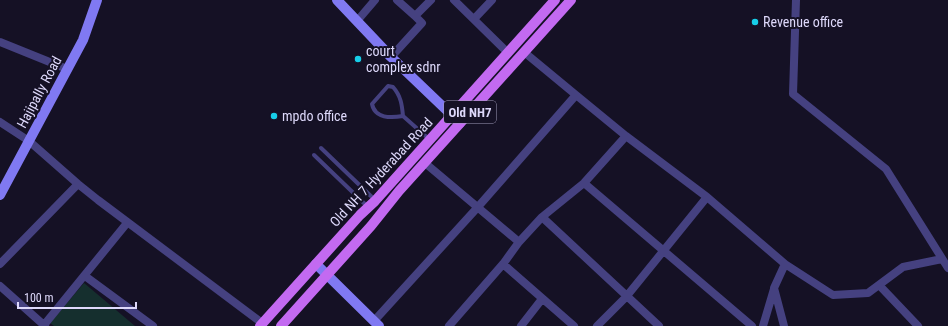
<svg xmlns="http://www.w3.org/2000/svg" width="948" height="326" viewBox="0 0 948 326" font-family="'Roboto Condensed',sans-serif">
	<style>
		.green { fill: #152f2e }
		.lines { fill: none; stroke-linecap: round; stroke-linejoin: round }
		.lane { stroke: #454180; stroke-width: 4 }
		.street { stroke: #454180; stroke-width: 8 }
		.secondary { stroke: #8079f2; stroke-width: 10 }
		.primary { stroke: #c36af1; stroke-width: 10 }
		.poi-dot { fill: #17cee9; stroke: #151125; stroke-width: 1.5 }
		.labels { text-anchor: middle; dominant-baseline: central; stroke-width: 4; stroke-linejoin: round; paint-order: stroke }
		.shield { fill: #151125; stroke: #a29dbb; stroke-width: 1 }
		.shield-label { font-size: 13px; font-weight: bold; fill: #ded9fb }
		.poi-label { font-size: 14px; fill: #ded9fb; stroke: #151125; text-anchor: start }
		.street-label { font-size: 14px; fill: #ded9fb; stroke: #151125 }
	</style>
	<rect width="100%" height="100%" fill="#151125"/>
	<!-- green -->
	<path class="green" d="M84,283L135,326H54L50,323Z"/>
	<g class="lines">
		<!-- lane -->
		<path class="lane" d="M403,116C391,118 375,119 372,104L388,86L393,87C401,96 402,105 403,116L430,140
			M321,148L375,200
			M314,155L368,207"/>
		<!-- street -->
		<path class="street" d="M397,0L415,16
			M454,0L508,53
			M796,0L793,94L886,169L948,268
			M474,19L492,0
			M357,21L375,0
			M0,42L67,69
			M391,57L422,23L415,16L431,0
			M576,95L626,136L707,197L785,264
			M0,122L29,141L78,184L98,200L262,323
			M425,163L519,242
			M584,183L752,326
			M542,217L659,326
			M0,264L78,184
			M503,264L574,326
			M85,276L153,326
			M879,285L918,326
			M0,286L45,326
			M374,321L477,208L576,95L524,52
			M44,325L127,223
			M449,326L503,264L519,242L542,217L584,183L626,136
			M521,326L542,299
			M597,326L626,297L707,197
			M763,326L774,289
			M784,326L774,288L785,264L833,295L868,293L903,267L942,259"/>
		<!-- secondary -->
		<path class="secondary" d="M337,0L391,57L460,123
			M0,195L83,40L97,0
			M316,264L379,326"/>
		<!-- primary -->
		<path class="primary" d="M260,326L360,215L375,201L555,0
			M281,326L371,226L399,191L571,0"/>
	</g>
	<!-- markers -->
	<g class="poi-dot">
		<circle cx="755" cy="22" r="4"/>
		<circle cx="358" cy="59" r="4"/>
		<circle cx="274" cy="116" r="4"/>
	</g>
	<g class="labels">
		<!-- shield labels -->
		<rect class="shield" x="444" y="101" width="52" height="22" rx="3"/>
		<g class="shield-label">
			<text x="470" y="112">Old NH7</text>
		</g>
		<!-- poi labels -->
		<g class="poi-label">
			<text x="763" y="22">Revenue office</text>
			<text x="366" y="51">court<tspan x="366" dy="16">complex sdnr</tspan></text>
			<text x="282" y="116">mpdo office</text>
		</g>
		<!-- street labels -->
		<g class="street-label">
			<text transform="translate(39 92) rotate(-62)">Hajipally Road</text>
			<text transform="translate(381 172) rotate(-47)">Old NH 7 Hyderabad Road</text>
		</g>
	</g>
	<!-- scale -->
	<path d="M18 302v6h118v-6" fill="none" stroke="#ded9fb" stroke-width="2"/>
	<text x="24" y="302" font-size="12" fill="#ded9fb" stroke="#151125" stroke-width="3" paint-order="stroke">100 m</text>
</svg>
